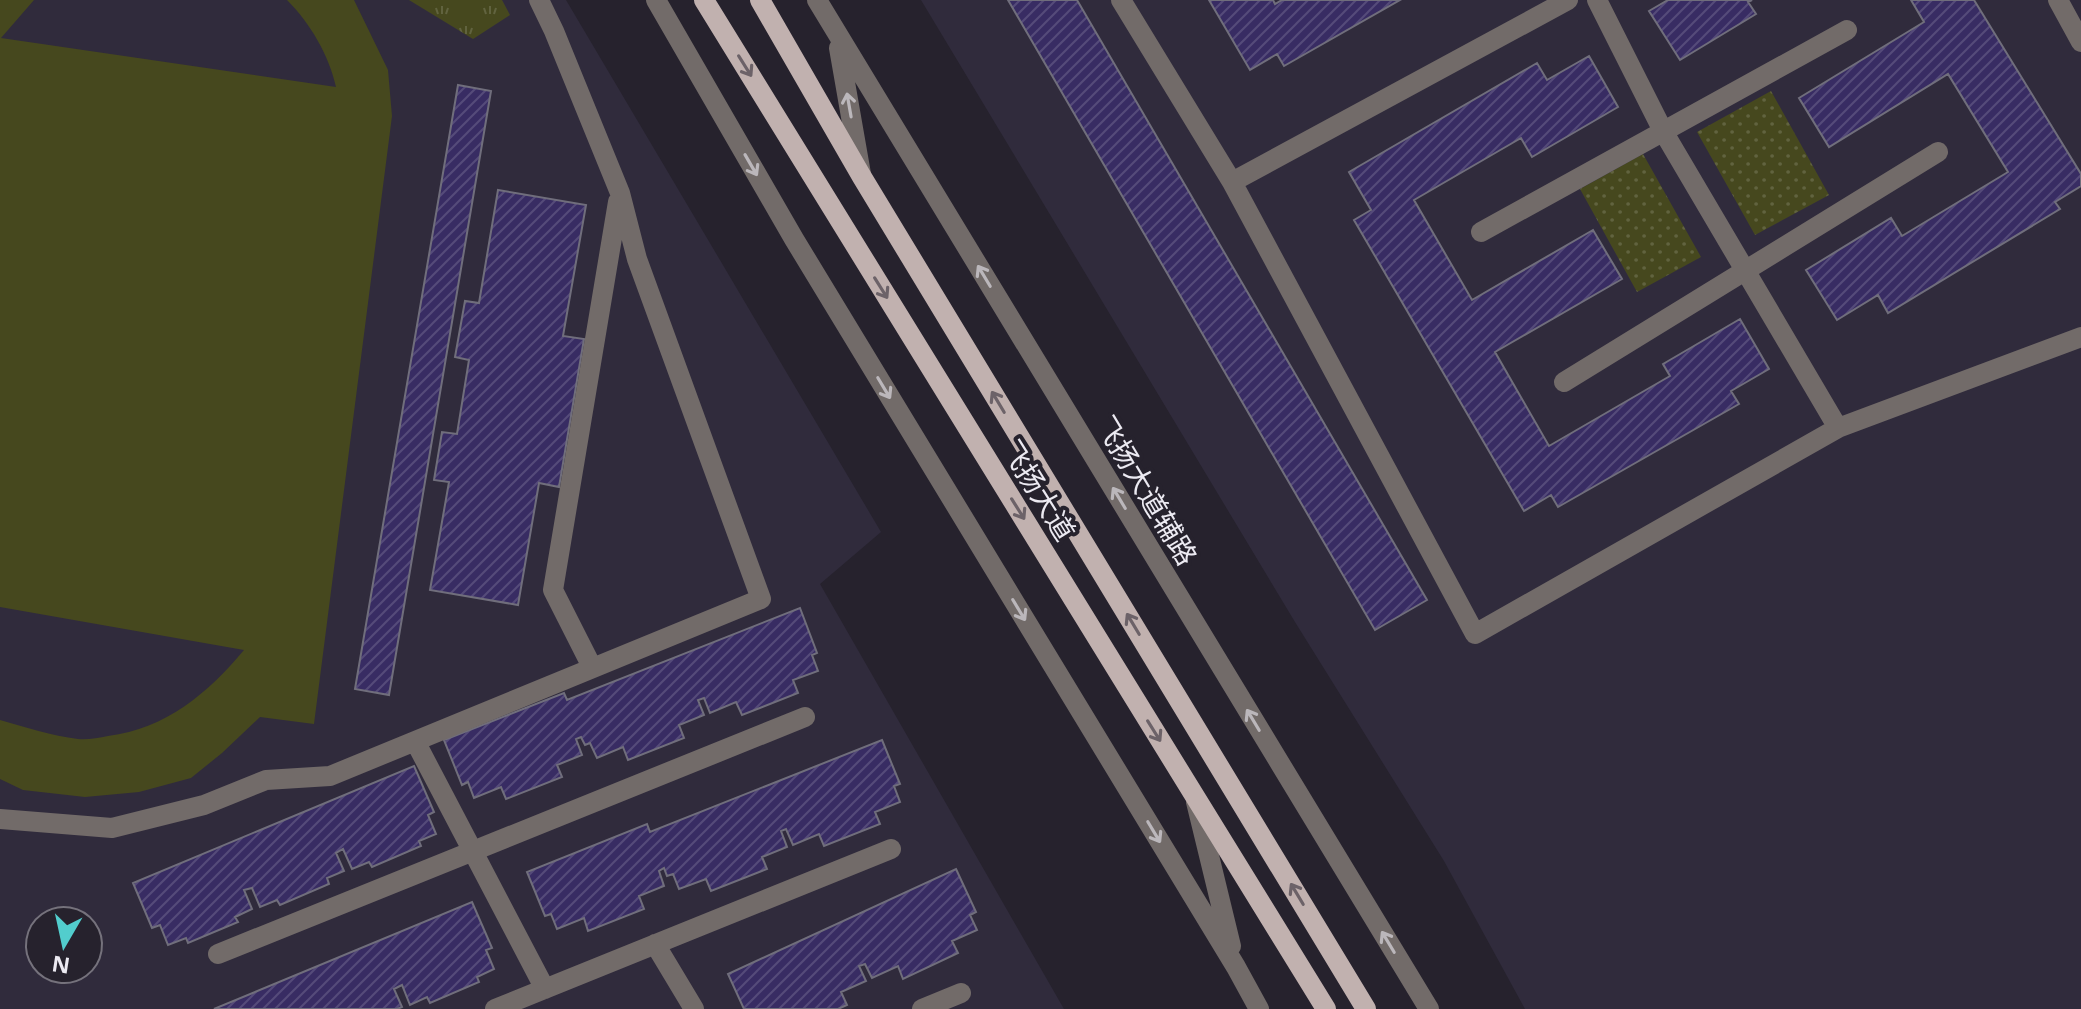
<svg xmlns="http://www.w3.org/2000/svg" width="2081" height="1009" viewBox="0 0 2081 1009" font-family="'Noto Sans','Noto Sans SC',sans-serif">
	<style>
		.built { fill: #302b3c; fill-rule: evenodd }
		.grass { fill: url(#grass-tufts) }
		.park { fill: url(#park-dots) }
		.pitch { fill: #46481e }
		.building { fill: url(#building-hatch); stroke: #706e7c; stroke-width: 2 }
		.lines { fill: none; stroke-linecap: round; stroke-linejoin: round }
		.minor { stroke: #726b69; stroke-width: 20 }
		.major { stroke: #c1b1af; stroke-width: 20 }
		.oneway { stroke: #6c6268 }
		.oneway2 { stroke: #bbb7bb }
		.labels { text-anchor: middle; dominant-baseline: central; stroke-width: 8; stroke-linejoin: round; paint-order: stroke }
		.street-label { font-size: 28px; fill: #eceaf2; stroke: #26222d }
	</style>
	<defs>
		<pattern id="grass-tufts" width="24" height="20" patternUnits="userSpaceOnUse" patternTransform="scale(2)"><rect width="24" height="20" fill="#46481e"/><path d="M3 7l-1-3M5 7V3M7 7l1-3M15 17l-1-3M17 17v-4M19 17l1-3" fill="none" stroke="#61633f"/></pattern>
		<pattern id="park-dots" width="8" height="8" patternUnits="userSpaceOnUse" patternTransform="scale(2)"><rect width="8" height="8" fill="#46481e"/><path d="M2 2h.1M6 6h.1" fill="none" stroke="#61633f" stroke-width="1.8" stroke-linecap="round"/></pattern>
		<pattern id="building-hatch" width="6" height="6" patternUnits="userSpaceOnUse" patternTransform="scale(2)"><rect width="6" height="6" fill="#382c63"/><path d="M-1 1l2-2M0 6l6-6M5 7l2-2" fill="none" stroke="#554b7a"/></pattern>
	</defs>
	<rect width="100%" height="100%" fill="#26222d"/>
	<!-- built -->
	<path class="built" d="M0,0H566L881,532L820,584L1064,1009H0ZM40,921H88V969H40Z
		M921,0H2081V1009H1525L1444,861L1295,622Z"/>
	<!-- grass -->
	<path class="grass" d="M409,0H502L510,15L473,39Z"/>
	<!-- park -->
	<path class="park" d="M1771,91L1829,195L1755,235L1697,132Z
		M1643,154L1701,257L1637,292L1580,189Z"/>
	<!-- pitch -->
	<path class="pitch" d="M0,0H34L1,38L336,87C329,55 310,23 287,0H354L388,70L392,116L314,724L260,717L222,753L191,778L139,792L85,797L23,790L0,779V720C25,727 52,736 78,739C87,740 98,738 108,736C166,729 209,692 244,650L0,607Z"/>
	<!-- building -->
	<path class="building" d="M1008,0H1077L1427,600L1375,630Z
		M1209,0H1273L1275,4L1282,0H1400L1284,66L1277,54L1250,70Z
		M1668,0H1752L1748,2L1756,14L1680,60L1649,11Z
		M1911,0H1974L2081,174V186L2055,202L2060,209L1888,313L1878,295L1837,320L1806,270L1891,218L1902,236L2008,172L1948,74L1829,147L1799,98L1924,22Z
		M1589,56L1618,107L1532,157L1521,138L1414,200L1472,300L1593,230L1622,279L1495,352L1549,446L1670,376L1663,364L1740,319L1769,369L1731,391L1739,404L1558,507L1551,495L1524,511L1354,220L1371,210L1349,172L1537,63L1547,80Z
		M458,85L491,91L389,695L355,689Z
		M498,190L586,205L563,336L584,339L559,487L539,483L518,605L430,590L449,482L434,480L442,432L457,434L469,360L455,357L465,301L479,303Z
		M800,608L817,653L812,655L818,671L793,680L798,693L742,715L736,702L710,713L704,698L698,700L704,715L679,725L684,738L628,760L623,747L597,758L590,743L585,745L581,737L576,739L582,755L557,765L562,777L506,799L501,787L474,798L468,782L462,785L444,740L564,693L567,700Z
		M882,740L900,784L894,786L900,802L875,812L880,824L824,846L819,834L793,845L786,829L781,831L787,847L762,857L767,869L711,891L706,879L679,889L673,874L667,876L664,868L659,871L664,886L639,896L644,909L588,931L584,918L557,929L551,914L545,916L527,872L647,824L650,832Z
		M414,766L434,812L428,815L436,834L419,841L421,846L372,867L369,862L352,869L343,849L336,853L344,871L327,878L329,884L280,905L277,900L260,907L252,888L244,890L252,909L235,917L238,922L188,943L186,938L168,945L160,925L152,928L133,883Z
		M956,869L976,912L970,915L977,930L952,941L958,953L903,979L898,966L872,978L865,964L859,966L866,981L841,992L847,1005L838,1009H744L728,974Z
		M472,902L492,948L486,950L494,969L477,977L479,982L430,1003L427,997L410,1005L402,985L394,989L402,1007L397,1009H214Z"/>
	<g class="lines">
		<!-- minor -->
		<path class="minor" d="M656,0L794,239L1236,967L1259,1009
			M817,0L1429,1009
			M1121,0L1232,182L1475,634L1838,428L2081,337
			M1597,0L1663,131L1838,428
			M2058,0L2081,42
			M839,48L861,174
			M1232,182L1568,0
			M1481,232L1847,30
			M1564,382L1938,152
			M592,667L553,590L618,202
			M415,741L545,989
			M1196,802L1231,946
			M0,819L112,828L204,805L266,780L330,776L761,599L637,259L620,193L554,31L539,0
			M655,944L694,1009
			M218,954L805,717
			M495,1009L891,849
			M922,1009L961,993"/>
		<!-- major -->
		<path class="major" d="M704,0L1326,1009
			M760,0L862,177L1366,1009"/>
	</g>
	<!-- one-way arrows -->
	<defs><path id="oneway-shaft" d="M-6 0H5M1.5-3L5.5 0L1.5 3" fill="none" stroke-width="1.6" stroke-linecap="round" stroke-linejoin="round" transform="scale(2)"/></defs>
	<g class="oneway">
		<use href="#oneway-shaft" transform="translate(745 66) rotate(58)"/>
		<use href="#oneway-shaft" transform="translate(881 288) rotate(58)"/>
		<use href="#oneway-shaft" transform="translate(998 402) rotate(-121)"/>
		<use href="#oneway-shaft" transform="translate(1018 509) rotate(58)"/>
		<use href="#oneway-shaft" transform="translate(1133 624) rotate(-121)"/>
		<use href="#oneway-shaft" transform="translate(1154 731) rotate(58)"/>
		<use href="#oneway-shaft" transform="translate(1297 894) rotate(-121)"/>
	</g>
	<g class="oneway2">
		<use href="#oneway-shaft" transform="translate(849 105) rotate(-100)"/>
		<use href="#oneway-shaft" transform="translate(751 165) rotate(60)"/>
		<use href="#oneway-shaft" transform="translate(984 276) rotate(-121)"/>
		<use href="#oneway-shaft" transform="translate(884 388) rotate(59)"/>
		<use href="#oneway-shaft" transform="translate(1119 498) rotate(-121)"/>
		<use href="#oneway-shaft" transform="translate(1019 610) rotate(59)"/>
		<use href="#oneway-shaft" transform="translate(1253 720) rotate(-121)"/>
		<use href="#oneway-shaft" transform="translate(1154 832) rotate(59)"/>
		<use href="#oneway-shaft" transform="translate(1388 942) rotate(-121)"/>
	</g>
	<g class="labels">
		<!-- street labels -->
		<g class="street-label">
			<text transform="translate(1039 490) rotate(58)">飞扬大道</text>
			<text transform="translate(1147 490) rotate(59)">飞扬大道辅路</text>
		</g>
	</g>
	<!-- north arrow -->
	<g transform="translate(64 945) rotate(189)"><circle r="38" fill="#26222d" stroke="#75727c" stroke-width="2"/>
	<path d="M0-6L14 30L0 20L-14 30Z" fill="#52cdcd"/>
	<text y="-12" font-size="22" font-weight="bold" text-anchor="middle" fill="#eceaf2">N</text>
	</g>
</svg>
